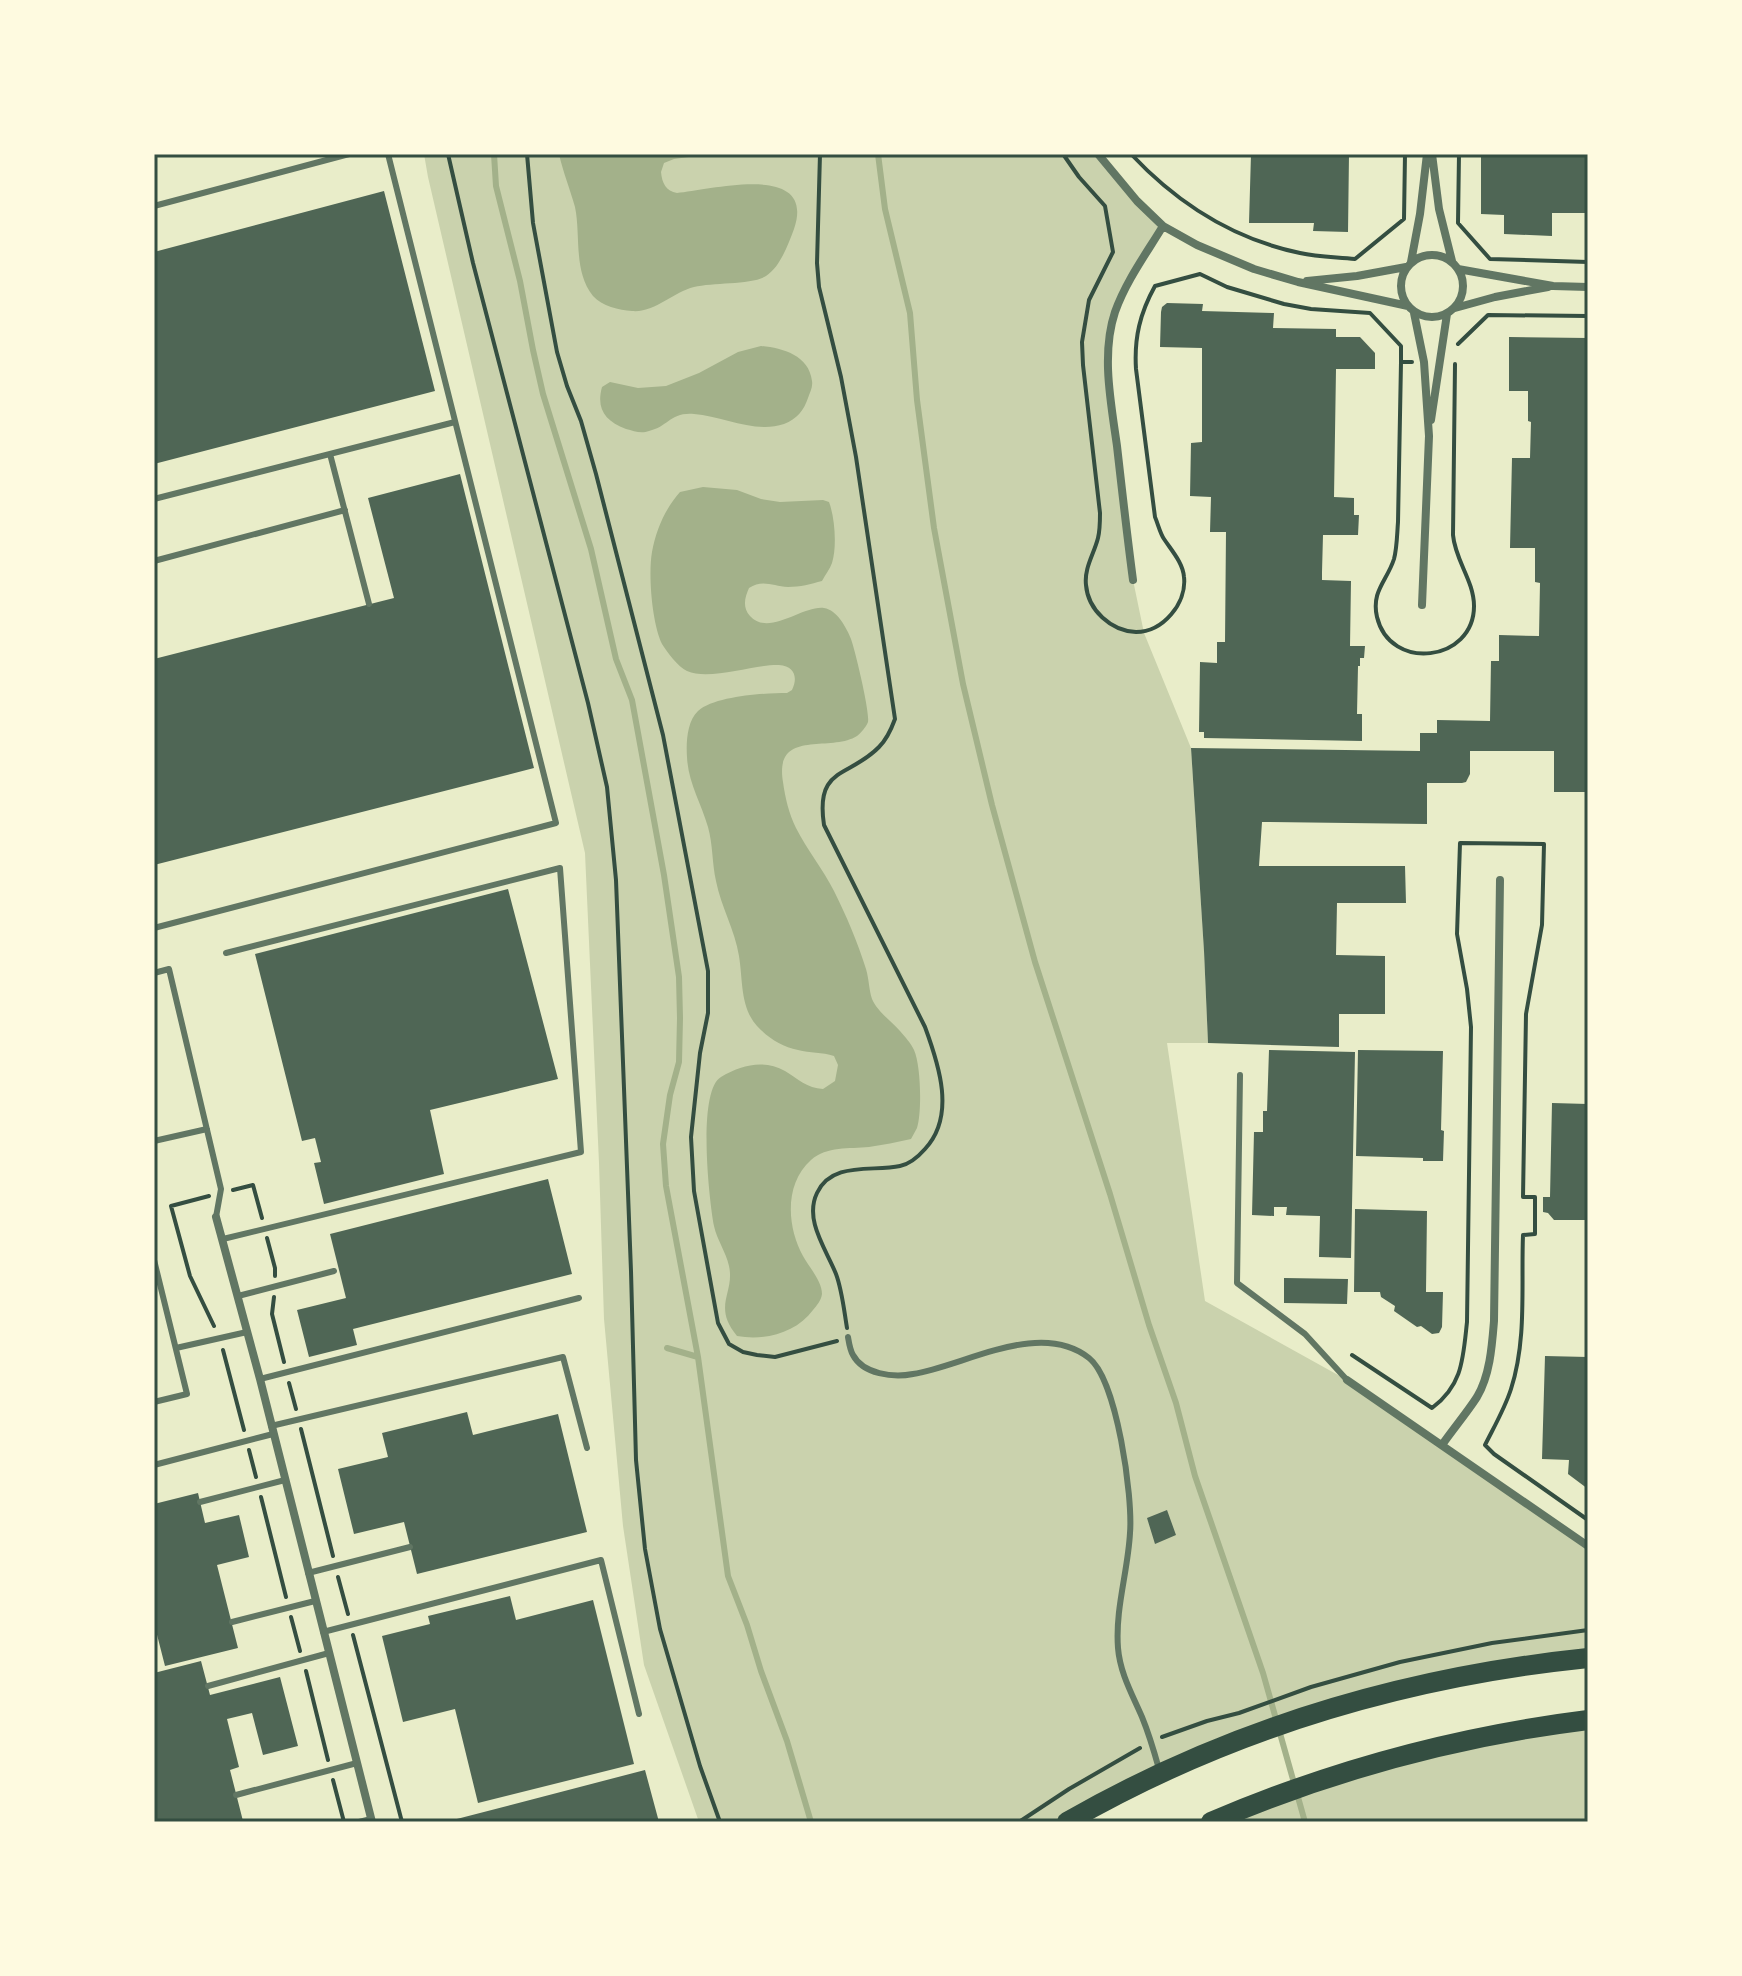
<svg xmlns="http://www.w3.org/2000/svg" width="1742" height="1976" viewBox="0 0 1742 1976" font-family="Raleway,sans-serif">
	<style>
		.green { fill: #cad2ad }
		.water { fill: #a3b18a }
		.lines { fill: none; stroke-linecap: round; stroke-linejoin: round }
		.stream { stroke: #a3b18a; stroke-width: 6 }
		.building { fill: #4f6655 }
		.path { stroke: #344e41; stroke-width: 4 }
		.service { stroke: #617663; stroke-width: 6 }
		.minor { stroke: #617663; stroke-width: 8 }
		.trunk { stroke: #344e41; stroke-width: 20 }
		.neatline { fill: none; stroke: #344e41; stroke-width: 3 }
	</style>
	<rect width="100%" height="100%" fill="#e9edc9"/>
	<!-- green -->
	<path class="green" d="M424,154H1098L1163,226L1114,314L1108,369L1133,580L1144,633L1191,748L1204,951L1208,1043H1167L1205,1301L1347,1380L1588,1550V1658L1341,1704L1067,1822H699L644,1665L623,1526L604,1319L599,1163L585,853L428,177Z
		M1588,1720V1822H1211L1284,1793Z"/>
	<!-- water -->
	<path class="water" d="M559,154H710L674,159L664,163L661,172C662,183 666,191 677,193C711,190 817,161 794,229C788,245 780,267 766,276C752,285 713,282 694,287C673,292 655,313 632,311C619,310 602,306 593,296C573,271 581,236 575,207C570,189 563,172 559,154Z
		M761,346C782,348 809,355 812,381C813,387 810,392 808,398C804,410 797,419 784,424C755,434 723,416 694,414C670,412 668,427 649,431C641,434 634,431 626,429C605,421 596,409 602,387L610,382L638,388L666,386L699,373L738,352Z
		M703,487L737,490L761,499L780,502L823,500L829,502C835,518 837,547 832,563C830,569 825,575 822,581C811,584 800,587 788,587C773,586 762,579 749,588C745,597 742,607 750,616C769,637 803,605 824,608C837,610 846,627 851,639C855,650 870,712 868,722C866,727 861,733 857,736C830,753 774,728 783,782C785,797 789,814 796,828C807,850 823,869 834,891C846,915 858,943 866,969C869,979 869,990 872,999C877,1011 891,1021 900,1031C905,1037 911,1043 914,1050C921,1065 922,1113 917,1128C915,1132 913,1135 911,1139C897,1142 883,1145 869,1147C849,1149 827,1146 811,1160C784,1184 787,1227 803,1256C809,1267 822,1281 822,1294C821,1301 817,1305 813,1310C796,1333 765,1341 737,1336C712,1306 735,1293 729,1266C726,1252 717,1240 714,1226C709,1199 697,1091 721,1077C741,1065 764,1059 785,1071C798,1079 807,1088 823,1089L835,1081L838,1065L834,1056C822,1052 810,1053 798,1050C782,1047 768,1038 757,1026C740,1007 743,980 739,956C735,930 721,907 716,881C712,863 713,845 708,827C701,803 688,782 687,757C686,743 687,721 698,711C715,696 765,693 787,693L792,690C798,678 795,666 779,665C755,664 710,681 687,671C678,667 667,652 662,644C652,623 648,575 652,552C656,530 665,509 680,492Z"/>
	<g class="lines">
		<!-- stream -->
		<path class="stream" d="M494,154L496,186L520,281L533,350L543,394L591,549L616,659L632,700L664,875L679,977L680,1018L679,1062L670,1095L663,1144L666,1186L698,1357
			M878,154L885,209L910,313L917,400L934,528L963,684L992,805L1035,962L1110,1194L1149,1325L1176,1403L1195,1476L1263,1673L1305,1822
			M667,1348L698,1357L728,1576L747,1625L761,1671L787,1741L811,1822"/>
	</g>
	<!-- building -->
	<path class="building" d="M1251,154H1349L1348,232L1313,231L1314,223H1249Z
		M1481,154H1588V213H1552V236L1504,234V215L1481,214Z
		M384,191L435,391L154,464V252Z
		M1167,303L1203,304L1202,311L1274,313L1273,328L1336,329V337H1360L1375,353V369H1336L1334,497L1354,498V515H1359L1358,535H1323L1322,572V580L1351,581L1350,646H1365L1364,658H1360V666H1358L1357,714H1362V741L1204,738V732H1199L1200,662L1217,663V642H1225L1226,532H1210L1211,497L1190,496L1191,443L1202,442V348L1160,347L1161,312L1162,307Z
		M1509,337L1588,338V792H1554V751H1470V774L1466,782L1462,783H1427V824L1262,822L1259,866H1405L1406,903H1337L1336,955L1385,956V1014H1339V1047L1208,1043L1204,951L1191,748L1420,751V733H1437V720L1490,721L1491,661H1499V635L1539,636L1540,583L1535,582V548H1510L1512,458H1530L1531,422L1528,421V391H1509Z
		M460,474L534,768L154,865V659L394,598L368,498Z
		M508,889L558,1079L430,1110L444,1174L324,1204L314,1163L321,1162L315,1138L302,1141L255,954Z
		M1269,1050L1355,1052L1351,1258L1319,1257L1320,1216L1286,1215L1287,1207H1274V1216L1252,1215L1254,1132H1263V1111H1267Z
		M1358,1050L1443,1051L1441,1130L1444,1131L1443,1161H1423V1158L1356,1156Z
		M1552,1103L1588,1104V1220H1554L1548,1213L1543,1212V1197H1550Z
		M548,1179L572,1274L353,1329L357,1345L309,1357L297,1310L346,1298L330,1234Z
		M1355,1209L1427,1211L1426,1292H1443L1442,1327L1439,1333L1432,1334L1421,1326L1417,1327L1394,1311L1395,1306L1381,1297L1380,1292H1354Z
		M1284,1278L1348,1279L1347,1304L1284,1303Z
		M1545,1356L1588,1357V1489L1568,1474L1569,1460L1542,1459Z
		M467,1412L473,1435L558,1414L587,1532L417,1574L404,1522L354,1534L338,1469L388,1457L382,1433Z
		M198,1493L205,1523L239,1515L249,1557L217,1565L238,1648L165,1666L154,1623V1504Z
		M1167,1510L1176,1535L1155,1544L1147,1518Z
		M510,1596L516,1620L593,1600L634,1764L478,1803L455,1709L403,1722L382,1636L430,1624L428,1616Z
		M201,1661L210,1695L280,1677L298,1746L263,1755L252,1713L227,1719L239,1767L230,1770L243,1821L154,1822V1673Z
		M645,1770L659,1822H449V1821Z"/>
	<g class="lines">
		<!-- path -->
		<path class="path" d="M448,154L473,263L588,703L607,787L616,880L631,1271L636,1460L645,1549L660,1629L700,1766L720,1822
			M527,154L533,223L557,352L567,386L581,421L596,474L663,735L708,971V1013L700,1053L691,1137L694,1191L718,1323L729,1344L743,1352L757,1355L775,1357L837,1341
			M820,154L817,263L819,287L841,377L856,457L895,719C891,730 887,739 879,747C849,778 815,766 824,825L925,1027C939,1065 956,1116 925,1149C918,1157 910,1164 900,1166C872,1172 832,1161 817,1193C804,1220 826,1249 836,1274C842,1290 844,1310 847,1328
			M1063,154L1079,177L1105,206L1113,252L1089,300L1082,342L1083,365L1100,513C1100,521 1100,530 1098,538C1094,554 1084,568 1086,585C1088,610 1111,631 1136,632C1163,632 1187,603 1184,577C1183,563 1172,551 1164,539C1160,533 1158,524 1155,517L1136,369C1134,338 1140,313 1155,286L1200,274L1227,287L1284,304L1311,309L1370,313L1401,346V362
			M1131,154C1177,203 1233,239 1300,253C1318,257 1337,257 1355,259L1404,219L1405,154
			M1459,154L1458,223L1490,259L1588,262
			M1458,344L1488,315L1588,316
			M1412,362H1401L1398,522C1397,535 1397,548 1394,559C1387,581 1371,591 1377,617C1390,672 1474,662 1474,606C1474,581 1455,560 1453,535L1455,364
			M233,1190L253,1185L262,1218
			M209,1196L171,1206L190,1276L214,1326
			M267,1238L275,1268V1276
			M274,1297L272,1314L284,1362
			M223,1350L244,1430
			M1352,1355L1432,1408C1463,1385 1463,1358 1467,1322L1471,1027L1467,989L1457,934L1460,843L1544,844L1542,925L1526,1014L1523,1197H1535V1234L1523,1235C1521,1286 1527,1339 1511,1389C1505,1408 1494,1427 1485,1445L1494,1454L1588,1520
			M289,1383L296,1409
			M301,1429L333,1556
			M249,1450L256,1477
			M261,1497L286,1597
			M338,1577L348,1614
			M291,1617L300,1651
			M353,1635L402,1822
			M306,1671L328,1760
			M1162,1737L1207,1721L1239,1713L1311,1687L1400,1662L1492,1643L1588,1630
			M333,1780L344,1822
			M1019,1822L1069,1789L1140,1748"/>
		<!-- service -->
		<path class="service" d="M154,206L349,154
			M330,454L369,604
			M154,499L455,422
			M154,561L345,510
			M154,928L556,823L388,154
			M154,973L169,969L221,1189L216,1217
			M1240,1075L1237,1283L1305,1334L1347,1380
			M154,1141L207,1129
			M223,1239L581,1152L560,868L226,953
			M154,1260L187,1394L154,1402
			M238,1296L334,1271
			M848,1337C849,1343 850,1350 853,1355C863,1374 893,1378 913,1374C964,1366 1040,1319 1089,1358C1117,1380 1133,1497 1130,1533C1128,1571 1115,1609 1118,1648C1120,1673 1132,1694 1142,1717C1149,1734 1154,1751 1159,1769
			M176,1348L247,1332
			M260,1379L579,1298
			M271,1426L563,1357L587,1448
			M154,1465L273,1434
			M200,1502L285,1480
			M308,1573L410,1547
			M232,1622L315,1601
			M323,1632L601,1560L639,1714
			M208,1686L329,1653
			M236,1795L357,1763
			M359,1822L371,1819"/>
		<!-- minor -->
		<path class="minor" d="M1098,154L1137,201L1163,226L1197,245L1254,269L1298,282L1408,306
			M1432,154L1439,209L1452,261
			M1401 286a31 31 0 1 1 62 0a31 31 0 1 1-62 0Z
			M1411,262L1420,214L1427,154
			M1458,269L1553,286L1588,287
			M1307,281L1357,276L1406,267
			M1455,308L1495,297L1548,287
			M1414,313L1424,362L1429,436L1422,605
			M1431,420L1447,314
			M1133,580C1127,535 1122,490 1117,446C1111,403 1101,354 1115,312C1126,281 1146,254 1163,226
			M216,1217L260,1379L372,1822
			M1347,1380L1588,1546
			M1442,1445C1453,1429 1466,1414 1477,1397C1490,1375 1492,1346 1494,1321L1500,880"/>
		<!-- trunk -->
		<path class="trunk" d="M1067,1822C1227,1730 1404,1677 1588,1658
			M1211,1822C1330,1771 1459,1736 1588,1720"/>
	</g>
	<!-- border -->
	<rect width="1742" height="1976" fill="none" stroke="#fefae0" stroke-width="312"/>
	<rect x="156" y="156" width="1430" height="1664" class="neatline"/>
</svg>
